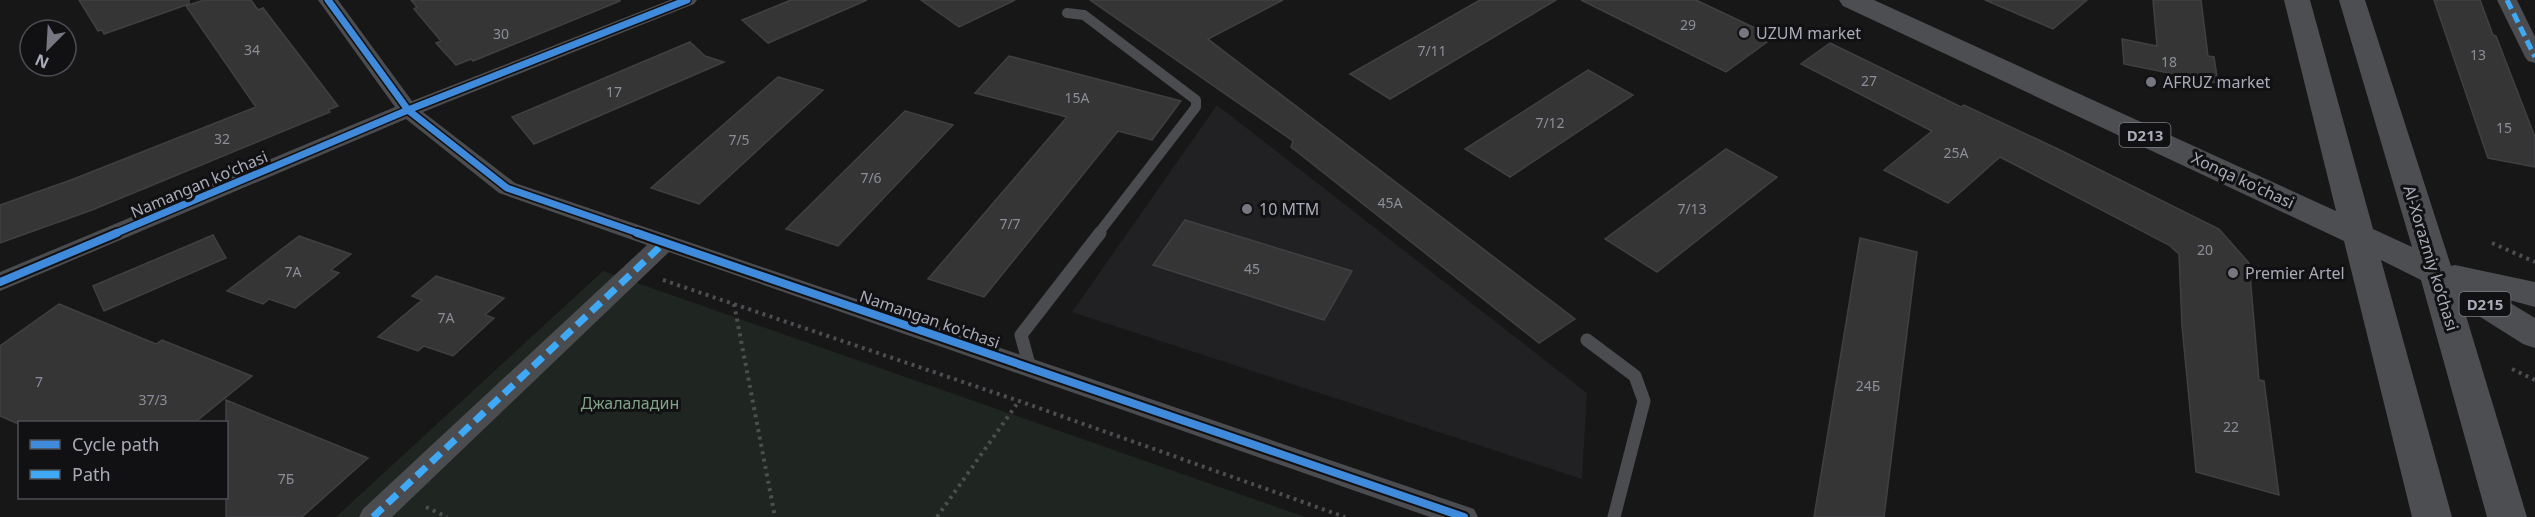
<svg xmlns="http://www.w3.org/2000/svg" width="2535" height="517" viewBox="0 0 2535 517" font-family="'Noto Sans',sans-serif">
	<style>
		.built { fill: #212123 }
		.green { fill: #1f2621 }
		.building { fill: #353536; stroke: #404043; stroke-width: 1.5 }
		.lines { fill: none; stroke-linecap: round; stroke-linejoin: round }
		.path { stroke: #4d4d52; stroke-width: 4; stroke-dasharray: 3 4.5; stroke-linecap: butt }
		.service-far1 { stroke: #4b4c50; stroke-width: 10 }
		.service { stroke: #4b4c50; stroke-width: 13 }
		.minor { fill: #4b4c50; fill-rule: evenodd }
		.primary { fill: #4d4e52; fill-rule: evenodd }
		.quiet-far1 { stroke: #3fa9f5; stroke-width: 5; stroke-dasharray: 10 5; stroke-linecap: butt }
		.quiet { stroke: #3fa9f5; stroke-width: 7; stroke-dasharray: 13 7; stroke-linecap: butt }
		.cycleway-far1-casing { stroke: #111113; stroke-width: 10 }
		.cycleway-casing { stroke: #111113; stroke-width: 12 }
		.cycleway-far1 { stroke: #408adc; stroke-width: 7 }
		.cycleway { stroke: #408adc; stroke-width: 8 }
		.poi-dot { fill: #767780; stroke: #111113; stroke-width: 2 }
		.labels { text-anchor: middle; dominant-baseline: central; stroke-width: 6; stroke-linejoin: round; paint-order: stroke }
		.number-label { font-size: 14px; fill: #8c8e98 }
		.shield { fill: #111113; stroke: #7b7d86; stroke-width: 1.5 }
		.shield-label { font-size: 15px; font-weight: bold; fill: #a9abb8 }
		.poi-label { font-size: 16px; fill: #a9abb8; stroke: #111113; text-anchor: start }
		.street-label { font-size: 16px; fill: #a9abb8; stroke: #111113 }
		.park-label { font-size: 16px; fill: #80a287; stroke: #111113 }
	</style>
	<rect width="100%" height="100%" fill="#171717"/>
	<!-- built -->
	<path class="built" d="M1217,105L1587,393L1582,479L1072,312Z"/>
	<!-- green -->
	<path class="green" d="M603,271L1305,517H336Z"/>
	<!-- building -->
	<path class="building" d="M79,0H189V4L104,34L102,30L98,31Z
		M204,0H251L258,10L263,8L338,106L328,110L330,112L92,210L0,243V205L71,180L256,107L186,6Z
		M411,0H620V1L473,61L471,59L456,65L436,43L441,41L414,9L417,7Z
		M791,0H867L768,43L742,20Z
		M921,0H1015L959,27Z
		M1090,0H1283L1208,39L1575,319L1539,343L1291,147L1293,141Z
		M1480,0H1556L1390,99L1350,74Z
		M1581,0H1696L1774,37L1726,72Z
		M1985,0H2087L2053,29Z
		M2153,0H2201L2208,56L2214,57L2218,83L2124,64L2122,39L2157,46Z
		M2434,0H2480L2493,35L2496,36L2535,137V167L2488,158Z
		M690,42L705,56L724,62L534,144L512,117Z
		M1830,43L1961,107L1964,105L2058,149L2219,229L2249,263L2259,380L2264,381L2279,495L2196,472L2182,326L2179,254L2169,245L2000,157L1948,203L1884,170L1932,131L1801,64Z
		M1009,56L1181,101L1152,140L1118,131L984,297L928,279L1067,117L975,93Z
		M1588,70L1633,95L1510,177L1465,149Z
		M778,77L823,90L699,204L651,188Z
		M905,111L953,125L838,246L786,229Z
		M1726,149L1777,177L1657,272L1605,239Z
		M1185,220L1352,271L1324,320L1153,265Z
		M213,235L226,258L104,311L93,286Z
		M299,236L351,254L331,270L339,273L295,308L269,299L263,304L227,291Z
		M1860,238L1917,252L1884,517H1814Z
		M436,276L504,298L485,315L494,318L453,356L424,346L418,351L378,337L422,300L412,296Z
		M59,304L156,344L162,340L252,376L194,423H16L0,416V346Z
		M226,400L368,458L302,517H226Z"/>
	<g class="lines">
		<!-- path -->
		<path class="path" d="M2492,243L2535,262
			M663,280L1019,401L1345,517
			M734,304L775,517
			M2512,369L2535,380
			M426,507L447,517
			M937,517L1019,401"/>
		<!-- service-far1 -->
		<path class="service-far1" d="M1067,13L1084,15L1196,100V107L1098,234"/>
		<!-- service -->
		<path class="service" d="M1587,340L1635,376L1644,401L1614,517
			M1030,368L1021,335L1100,233"/>
		<!-- minor -->
		<path class="minor" d="M318,0H338L412,101L670,0H697L694,4L423,112L515,183L1474,509L1478,517H1430L669,252L392,517H359L363,509L647,245L499,193L406,119L0,291V272L395,107Z
			M2497,0H2517L2535,37V63L2528,61L2525,57Z"/>
		<!-- primary -->
		<path class="primary" d="M1839,0H1874L2336,211L2284,0H2310L2373,229L2412,247L2339,0H2365L2451,266L2455,265L2535,282V307L2502,298L2535,318V348L2523,344L2463,306L2527,517H2487L2421,280L2381,260L2452,517H2412L2344,241L1843,6Z"/>
		<!-- quiet-far1 -->
		<path class="quiet-far1" d="M2507,0L2535,57"/>
		<!-- quiet -->
		<path class="quiet" d="M373,517L665,242"/>
		<defs>
			<path id="cycleway-far1" d="M328,0L408,110L507,188L641,234
				M114,234L408,110L687,0"/>
			<path id="cycleway" d="M637,233L1464,517
				M0,282L117,233"/>
		</defs>
		<!-- cycleway-far1 casing -->
		<use href="#cycleway-far1" class="cycleway-far1-casing"/>
		<!-- cycleway casing -->
		<use href="#cycleway" class="cycleway-casing"/>
		<!-- cycleway-far1 -->
		<use href="#cycleway-far1" class="cycleway-far1"/>
		<!-- cycleway -->
		<use href="#cycleway" class="cycleway"/>
	</g>
	<!-- markers -->
	<g class="poi-dot">
		<circle cx="1744" cy="33" r="6"/>
		<circle cx="2151" cy="82" r="6"/>
		<circle cx="1247" cy="209" r="6"/>
		<circle cx="2233" cy="273" r="6"/>
	</g>
	<g class="labels">
		<!-- number labels -->
		<g class="number-label">
			<text x="1688" y="24">29</text>
			<text x="501" y="33">30</text>
			<text x="252" y="49">34</text>
			<text x="1432" y="50">7/11</text>
			<text x="2478" y="54">13</text>
			<text x="2169" y="61">18</text>
			<text x="1869" y="80">27</text>
			<text x="614" y="91">17</text>
			<text x="1077" y="97">15А</text>
			<text x="1550" y="122">7/12</text>
			<text x="2504" y="127">15</text>
			<text x="222" y="138">32</text>
			<text x="739" y="139">7/5</text>
			<text x="1956" y="152">25A</text>
			<text x="871" y="177">7/6</text>
			<text x="1390" y="202">45A</text>
			<text x="1692" y="208">7/13</text>
			<text x="1010" y="223">7/7</text>
			<text x="2205" y="249">20</text>
			<text x="1252" y="268">45</text>
			<text x="293" y="271">7A</text>
			<text x="446" y="317">7A</text>
			<text x="39" y="381">7</text>
			<text x="1868" y="385">24Б</text>
			<text x="153" y="399">37/3</text>
			<text x="2231" y="426">22</text>
			<text x="286" y="478">7Б</text>
		</g>
		<!-- shield labels -->
		<g class="shield">
			<rect x="2119.5" y="123" width="51" height="24" rx="4.5"/>
			<rect x="2459.5" y="292" width="51" height="24" rx="4.5"/>
		</g>
		<g class="shield-label">
			<text x="2145" y="135">D213</text>
			<text x="2485" y="304">D215</text>
		</g>
		<!-- poi labels -->
		<g class="poi-label">
			<text x="1756" y="33">UZUM market</text>
			<text x="2163" y="82">AFRUZ market</text>
			<text x="1259" y="209">10 MTM</text>
			<text x="2245" y="273">Premier Artel</text>
		</g>
		<!-- street labels -->
		<g class="street-label">
			<text transform="translate(2243 180) rotate(25)">Xonqa ko'chasi</text>
			<text transform="translate(199 184) rotate(-23)">Namangan ko'chasi</text>
			<text transform="translate(2431 258) rotate(73)">Al-Xorazmiy ko’chasi</text>
			<text transform="translate(930 319) rotate(19)">Namangan ko'chasi</text>
		</g>
		<!-- park labels -->
		<g class="park-label">
			<text x="630" y="403">Джалаладин</text>
		</g>
	</g>
	<!-- legend -->
	<rect x="18" y="421" width="210" height="78" fill="#111113" stroke="#4e4f55" stroke-width="1.5"/>
	<rect x="30" y="440" width="30" height="9" fill="#408adc" stroke="#4e4f55" stroke-width="1.5"/>
	<text x="72" y="451" font-size="18" fill="#a9abb8">Cycle path</text>
	<rect x="30" y="470" width="30" height="9" fill="#3fa9f5" stroke="#4e4f55" stroke-width="1.5"/>
	<text x="72" y="481" font-size="18" fill="#a9abb8">Path</text>
	<!-- north arrow -->
	<g transform="translate(48 48) rotate(204)"><circle r="28" fill="#111113" stroke="#4e4f55" stroke-width="1.5"/>
	<path d="M0-4.5L10 22L0 15L-10 22Z" fill="#767780"/>
	<text y="-9" font-size="16" font-weight="bold" text-anchor="middle" fill="#a9abb8">N</text>
	</g>
</svg>
